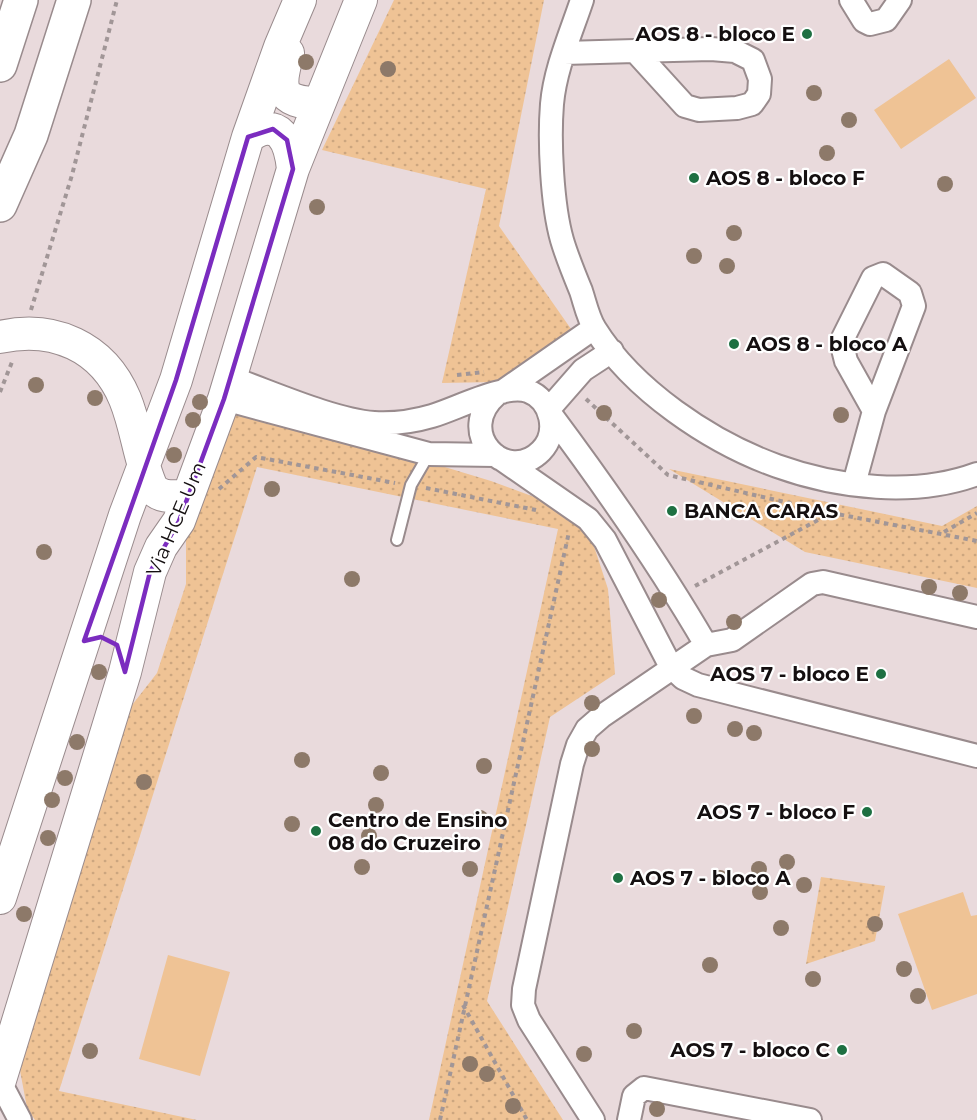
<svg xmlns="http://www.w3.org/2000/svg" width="977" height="1120" viewBox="0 0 977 1120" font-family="Montserrat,sans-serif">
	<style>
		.grass { fill: url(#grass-dots) }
		.pitch { fill: #efc395 }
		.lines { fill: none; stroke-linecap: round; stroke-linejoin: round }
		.lane-casing { stroke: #998b8d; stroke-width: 14 }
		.street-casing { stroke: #998b8d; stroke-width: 26 }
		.secondary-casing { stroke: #998b8d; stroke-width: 34 }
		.highway-casing { stroke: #998b8d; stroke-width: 36 }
		.path { stroke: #a19697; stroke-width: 4; stroke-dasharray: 4.5 4.5; stroke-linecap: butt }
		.lane { stroke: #fff; stroke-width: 10 }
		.street { stroke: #fff; stroke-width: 22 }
		.secondary { stroke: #fff; stroke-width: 32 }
		.highway { stroke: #fff; stroke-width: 33 }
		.tree { fill: #8d7969 }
		.marked { fill: none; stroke: #7b2cbf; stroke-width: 4.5; stroke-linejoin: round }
		.poi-dot { fill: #1e7042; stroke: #fff; stroke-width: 2 }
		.labels { text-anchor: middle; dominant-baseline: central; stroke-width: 4.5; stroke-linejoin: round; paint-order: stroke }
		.poi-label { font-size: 20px; font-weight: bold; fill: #140f10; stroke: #fff; text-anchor: start }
		.street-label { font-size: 20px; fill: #140f10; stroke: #fff }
	</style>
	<defs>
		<pattern id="grass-dots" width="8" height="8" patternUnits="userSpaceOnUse" patternTransform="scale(1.5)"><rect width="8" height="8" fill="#efc395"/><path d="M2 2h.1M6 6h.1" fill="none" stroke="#cca67f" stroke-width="1.8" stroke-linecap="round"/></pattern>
	</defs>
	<rect width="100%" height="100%" fill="#e9dadc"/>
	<!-- grass -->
	<path class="grass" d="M394,0H544L499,226L578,339L540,366L495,382L442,383L486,189L322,150Z
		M237,404L491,481L556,505L590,534L608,589L615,674L550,717L487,1001L563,1120H429L558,529L257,467L59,1091L197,1120H35L27,1108L19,1065L129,709L157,673L186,584V519Z
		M669,469L942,526L977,506V588L805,552Z
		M821,877L885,886L875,941L806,964Z"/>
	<!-- pitch -->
	<path class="pitch" d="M949,59L976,98L901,149L874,110Z
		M963,892L971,916L977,915V994L932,1010L898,914Z
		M168,955L230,972L200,1076L139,1059Z"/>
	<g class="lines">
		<defs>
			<path id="lane" d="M397,540L411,485L429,454"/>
			<path id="street" d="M582,0C571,33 555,69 552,104C549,141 552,205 562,240C567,257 574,274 581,291C585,303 588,318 595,329C633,390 710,442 777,466C838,488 915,497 977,474
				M851,0L864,21L870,24L886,20L900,0
				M564,53L635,51L711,49L735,51L753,60L760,79L759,94L752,104L737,108L699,110L685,106L635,51
				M231,378C271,392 333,420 374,423C392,424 415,421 432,416C456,409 505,383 528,391C552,400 559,433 541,451C506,486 453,432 497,394
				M502,392L594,328
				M224,399L429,454L495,455
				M548,410L583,370L612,351
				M549,412C605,487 659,564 706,645
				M503,460L588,519L605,540L671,667L683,678L698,685L977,756
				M854,484L874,411L914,306L910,293L883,274L873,278L843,338V349L846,361L874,411
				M0,1082L20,1120
				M593,1120L529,1020L523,1005L524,989L572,764L578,745L587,729L602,716L706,645L732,640L812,584L823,582L977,617
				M629,1120L634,1096L644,1088L810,1120"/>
			<path id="secondary" d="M288,53C278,88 278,103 319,103
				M248,137C279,115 290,141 293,169
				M0,337C53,325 103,346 125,399C137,428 139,460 152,488C161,499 175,496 188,496
				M0,898L125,515L176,380L248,137L280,47L300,0
				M0,1080L125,672L150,572L161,547L179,521L224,399L293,169L361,0"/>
			<path id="highway" d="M0,65L21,0
				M0,205L31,135L74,0"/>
		</defs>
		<!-- lane casing -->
		<use href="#lane" class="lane-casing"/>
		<!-- street casing -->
		<use href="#street" class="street-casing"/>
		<!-- secondary casing -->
		<use href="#secondary" class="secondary-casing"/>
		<!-- highway casing -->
		<use href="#highway" class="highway-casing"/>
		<!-- path -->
		<path class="path" d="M31,310L72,175L117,0
			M457,375L484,372
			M0,392L12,362
			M586,399L668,475L832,513L977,541
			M426,488L536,510
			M219,489L256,457L395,483
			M944,532L977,513
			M695,586L831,513
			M463,1005L527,1120
			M440,1120L569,532"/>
		<!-- lane -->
		<use href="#lane" class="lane"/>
		<!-- street -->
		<use href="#street" class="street"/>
		<!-- secondary -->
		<use href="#secondary" class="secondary"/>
		<!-- highway -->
		<use href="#highway" class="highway"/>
	</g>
	<!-- trees -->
	<g class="tree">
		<circle cx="306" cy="62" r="8"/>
		<circle cx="388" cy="69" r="8"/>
		<circle cx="814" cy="93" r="8"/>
		<circle cx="849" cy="120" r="8"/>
		<circle cx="827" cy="153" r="8"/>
		<circle cx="945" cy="184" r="8"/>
		<circle cx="317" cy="207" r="8"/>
		<circle cx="734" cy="233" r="8"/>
		<circle cx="694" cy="256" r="8"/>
		<circle cx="727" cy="266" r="8"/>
		<circle cx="36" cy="385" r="8"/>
		<circle cx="95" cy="398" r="8"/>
		<circle cx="200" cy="402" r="8"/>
		<circle cx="604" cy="413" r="8"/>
		<circle cx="841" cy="415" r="8"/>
		<circle cx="193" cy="420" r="8"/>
		<circle cx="174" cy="455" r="8"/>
		<circle cx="272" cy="489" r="8"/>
		<circle cx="44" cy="552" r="8"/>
		<circle cx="352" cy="579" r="8"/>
		<circle cx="929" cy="587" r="8"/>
		<circle cx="960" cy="593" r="8"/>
		<circle cx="659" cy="600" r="8"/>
		<circle cx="734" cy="622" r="8"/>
		<circle cx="99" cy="672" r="8"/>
		<circle cx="592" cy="703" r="8"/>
		<circle cx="694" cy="716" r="8"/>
		<circle cx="735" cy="729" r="8"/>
		<circle cx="754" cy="733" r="8"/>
		<circle cx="77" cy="742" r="8"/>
		<circle cx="592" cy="749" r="8"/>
		<circle cx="302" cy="760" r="8"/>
		<circle cx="484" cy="766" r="8"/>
		<circle cx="381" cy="773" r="8"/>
		<circle cx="65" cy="778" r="8"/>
		<circle cx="144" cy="782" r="8"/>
		<circle cx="52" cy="800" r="8"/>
		<circle cx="376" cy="805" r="8"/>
		<circle cx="480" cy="818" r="8"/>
		<circle cx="292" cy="824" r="8"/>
		<circle cx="369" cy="836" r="8"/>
		<circle cx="48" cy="838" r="8"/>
		<circle cx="787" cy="862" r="8"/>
		<circle cx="362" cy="867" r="8"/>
		<circle cx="470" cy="869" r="8"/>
		<circle cx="759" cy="869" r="8"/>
		<circle cx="720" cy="878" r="8"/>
		<circle cx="804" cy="885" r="8"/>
		<circle cx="760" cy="892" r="8"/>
		<circle cx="24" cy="914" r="8"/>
		<circle cx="875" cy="924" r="8"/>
		<circle cx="781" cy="928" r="8"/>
		<circle cx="710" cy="965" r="8"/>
		<circle cx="904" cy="969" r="8"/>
		<circle cx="813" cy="979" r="8"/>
		<circle cx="918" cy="996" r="8"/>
		<circle cx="634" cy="1031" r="8"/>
		<circle cx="90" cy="1051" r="8"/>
		<circle cx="584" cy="1054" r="8"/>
		<circle cx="470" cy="1064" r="8"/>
		<circle cx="487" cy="1074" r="8"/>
		<circle cx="513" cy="1106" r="8"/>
		<circle cx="657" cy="1109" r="8"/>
	</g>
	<!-- marked area -->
	<path class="marked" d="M273,129L287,140L293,169L224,399L179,521L150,572L125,672L117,645L101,637L84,641L176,380L248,137Z"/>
	<!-- markers -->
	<g class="poi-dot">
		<circle cx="807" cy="34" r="6"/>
		<circle cx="694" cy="178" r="6"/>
		<circle cx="734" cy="344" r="6"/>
		<circle cx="672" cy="511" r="6"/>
		<circle cx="881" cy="674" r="6"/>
		<circle cx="867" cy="812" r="6"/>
		<circle cx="316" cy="831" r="6"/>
		<circle cx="618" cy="878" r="6"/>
		<circle cx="842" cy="1050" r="6"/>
	</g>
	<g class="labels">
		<!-- poi labels -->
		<g class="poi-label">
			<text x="795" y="34" text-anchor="end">AOS 8 - bloco E</text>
			<text x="706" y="178">AOS 8 - bloco F</text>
			<text x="746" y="344">AOS 8 - bloco A</text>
			<text x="684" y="511">BANCA CARAS</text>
			<text x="869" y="674" text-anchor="end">AOS 7 - bloco E</text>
			<text x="855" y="812" text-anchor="end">AOS 7 - bloco F</text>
			<text x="328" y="820">Centro de Ensino<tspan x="328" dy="23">08 do Cruzeiro</tspan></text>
			<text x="630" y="878">AOS 7 - bloco A</text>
			<text x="830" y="1050" text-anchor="end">AOS 7 - bloco C</text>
		</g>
		<!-- street labels -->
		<g class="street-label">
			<text transform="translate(176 519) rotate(-67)">Via HCE Um</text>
		</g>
	</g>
</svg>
